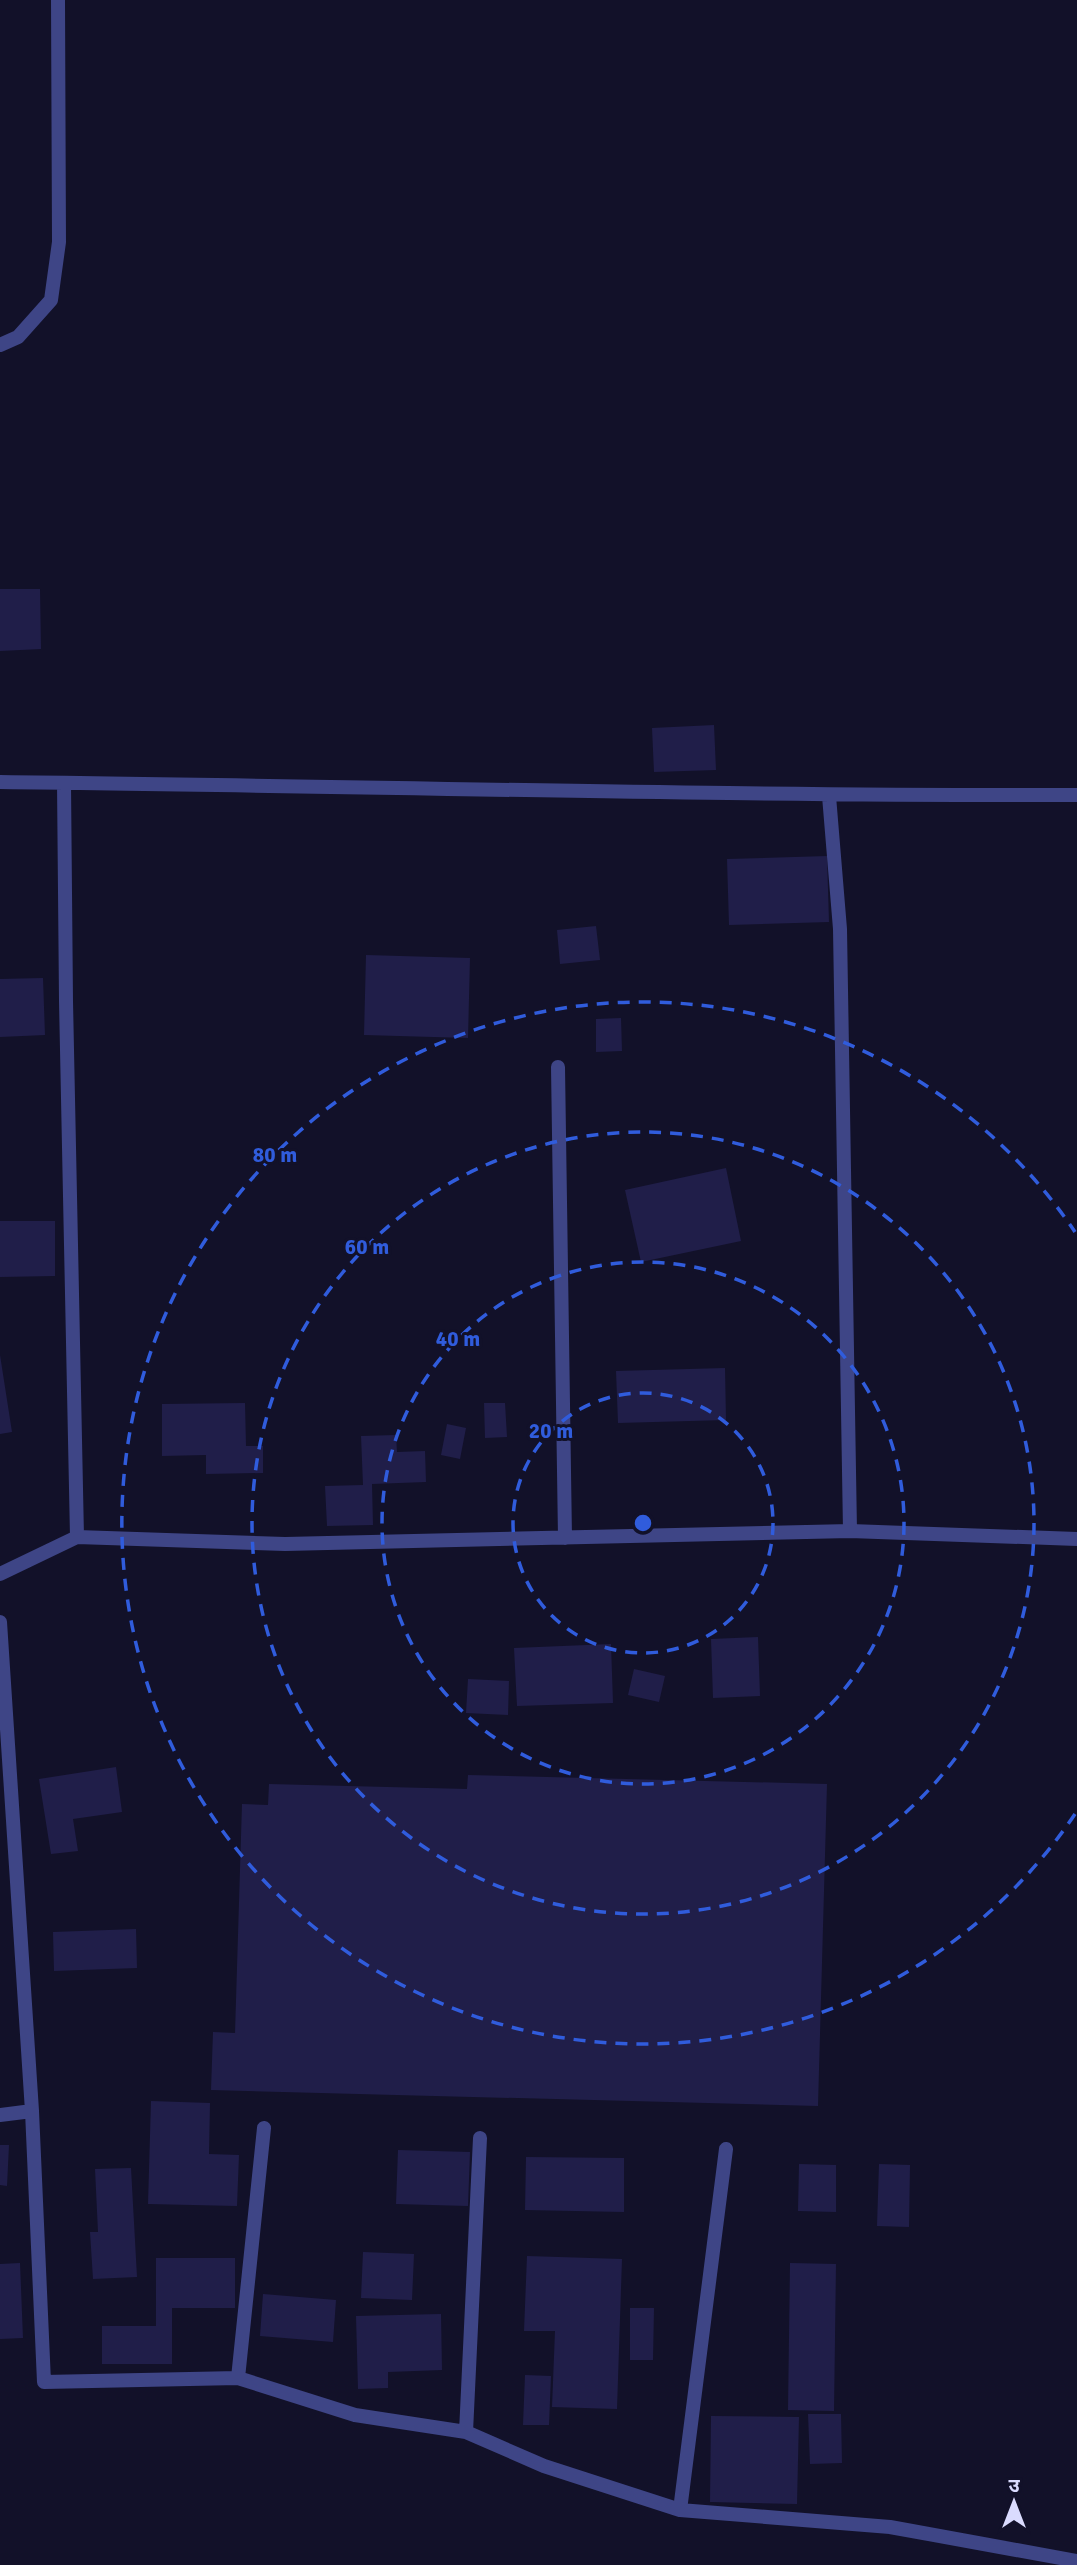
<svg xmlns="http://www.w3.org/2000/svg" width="1077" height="2565" viewBox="0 0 1077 2565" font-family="Signika,'Noto Sans Devanagari',sans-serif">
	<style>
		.building { fill: #201e49 }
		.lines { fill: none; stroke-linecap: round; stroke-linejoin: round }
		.street { stroke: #3e4586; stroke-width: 14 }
		.ring { fill: none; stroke: #305cdc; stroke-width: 3.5; stroke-dasharray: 12 9 }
		.centre { fill: #305cdc; stroke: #121129; stroke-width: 3.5 }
		.ring-label { font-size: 21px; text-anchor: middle; font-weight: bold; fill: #305cdc; stroke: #121129; stroke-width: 6; stroke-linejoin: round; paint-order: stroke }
	</style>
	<rect width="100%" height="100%" fill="#121129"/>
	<!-- building -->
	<path class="building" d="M0,589H40L41,649L0,651Z
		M714,725L716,770L654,772L652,728Z
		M827,856L829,922L729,925L727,859Z
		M596,926L600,960L560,964L557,930Z
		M366,955L470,958L468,1038L364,1035Z
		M43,978L45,1035L0,1037V979Z
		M621,1018L622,1051L596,1052V1019Z
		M726,1168L741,1241L641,1262L625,1190Z
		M0,1221H55V1276L0,1277Z
		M0,1355L12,1432L0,1434Z
		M725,1368L726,1420L618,1423L616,1371Z
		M245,1403L246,1446H263V1473L206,1474V1455L162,1456V1404Z
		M484,1403H505L507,1437L485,1438Z
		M447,1424L466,1428L460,1459L441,1455Z
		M396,1435L397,1452L425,1451L426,1482L372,1484L373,1525L327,1526L325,1486L363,1485L361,1436Z
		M758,1637L760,1696L713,1698L711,1639Z
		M611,1644L613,1703L517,1706L514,1648Z
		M634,1669L665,1676L659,1702L628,1695Z
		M468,1679L509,1681L508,1715L466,1713Z
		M116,1767L122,1812L73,1819L78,1851L51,1854L39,1779Z
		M468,1775L827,1784L818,2106L211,2090L213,2032L235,2033L242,1804L268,1805L269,1784L467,1789Z
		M136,1929L137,1968L54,1971L53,1932Z
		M151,2101L210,2103L209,2154L239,2155L237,2206L148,2204Z
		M0,2145H9L7,2186L0,2185Z
		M398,2150L470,2152L468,2206L396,2204Z
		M526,2157L624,2158V2212L525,2210Z
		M799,2164L836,2165V2212L798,2211Z
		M879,2164L910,2165L909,2227L877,2226Z
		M131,2168L137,2277L93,2279L90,2232H98L95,2169Z
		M363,2252L414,2254L412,2300L361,2298Z
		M527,2256L622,2259L617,2409L552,2407L555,2331H524Z
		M156,2258H235V2308H172V2364H102V2326H156Z
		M20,2263L23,2338L0,2339V2264Z
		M790,2263L836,2264L834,2411L788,2410Z
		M263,2294L336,2300L333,2342L260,2336Z
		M630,2308H654L653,2360H630Z
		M441,2314L442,2370L388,2372V2388L358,2389L356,2316Z
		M525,2375L551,2376L549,2425H523Z
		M808,2414H841L842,2463L810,2464Z
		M711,2416L799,2417L797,2504L710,2502Z"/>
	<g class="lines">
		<!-- street -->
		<path class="street" d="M0,345L18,337L51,300L59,242L58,0
			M0,782C359,786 718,796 1077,795
			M64,783L66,1001L77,1537L285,1544L850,1531
			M829,796L840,929L850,1531L1077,1539
			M558,1067L565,1538
			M0,1574L77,1537
			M0,1622L32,2111L44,2382L238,2378L355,2415L466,2432L544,2466L680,2510L890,2527L1077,2561
			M0,2115L32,2111
			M238,2378L264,2128
			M466,2432L480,2138
			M680,2510L726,2149"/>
	</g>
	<!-- distance rings -->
	<g class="ring">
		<circle cx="643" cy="1523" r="130"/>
		<circle cx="643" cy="1523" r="261"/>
		<circle cx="643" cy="1523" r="391"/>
		<path d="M1075 1814A521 521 0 1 1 1075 1232"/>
	</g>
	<circle cx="643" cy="1523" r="10" class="centre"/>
	<g class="ring-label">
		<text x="275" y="1162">80 m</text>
		<text x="367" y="1254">60 m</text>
		<text x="458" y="1346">40 m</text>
		<text x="551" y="1438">20 m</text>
	</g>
	<!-- north arrow -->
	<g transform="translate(1014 2502)" stroke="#121129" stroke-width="5" paint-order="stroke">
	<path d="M0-5L12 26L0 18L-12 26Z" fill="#dadbfe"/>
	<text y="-10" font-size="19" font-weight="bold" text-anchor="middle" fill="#dadbfe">उ</text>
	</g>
</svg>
